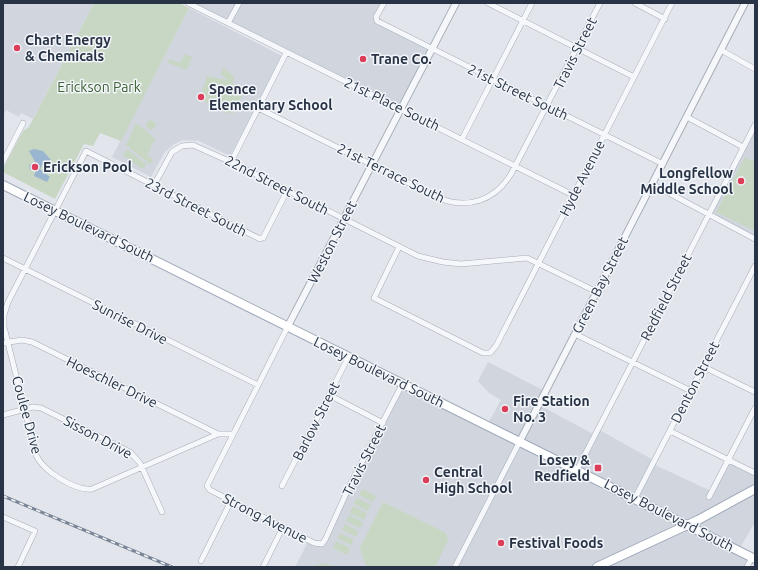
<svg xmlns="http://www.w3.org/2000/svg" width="758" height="570" viewBox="0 0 758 570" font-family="Ubuntu,sans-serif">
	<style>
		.built { fill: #d0d5de }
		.green { fill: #c8d7c3 }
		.water { fill: #9ab5cf }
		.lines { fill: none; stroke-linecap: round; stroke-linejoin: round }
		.minor-casing { stroke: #a6adb7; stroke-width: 6 }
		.tertiary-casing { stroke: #a6adb7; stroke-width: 8 }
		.primary-casing { stroke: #a0abb9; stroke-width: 10 }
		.minor { stroke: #f6f7fa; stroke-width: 5 }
		.tertiary { stroke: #f6f7fa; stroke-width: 6 }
		.primary { stroke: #fff; stroke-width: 8 }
		.rail-casing { stroke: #7a8697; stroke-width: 3 }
		.rail { stroke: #f2f5f9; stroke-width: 1.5; stroke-dasharray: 4.5; stroke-linecap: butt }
		.poi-dot { fill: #dc3d59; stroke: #f2f5f9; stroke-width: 1.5 }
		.labels { text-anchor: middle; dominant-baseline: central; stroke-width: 3; stroke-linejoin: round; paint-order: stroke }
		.poi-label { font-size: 14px; font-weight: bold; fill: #283446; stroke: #f2f5f9; text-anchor: start }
		.street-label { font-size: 14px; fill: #283446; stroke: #f2f5f9 }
		.park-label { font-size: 14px; fill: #3e6334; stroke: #f2f5f9 }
	</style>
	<rect width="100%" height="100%" fill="#e2e6ec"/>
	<!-- built -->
	<path class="built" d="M3,3H94L33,119L21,113L19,117L6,110L3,116Z
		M189,3H384L377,21L432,49L401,109Z
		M189,8L282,56L230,156L199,141L183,140L174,144L164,153L151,177L112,157Z
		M755,125V239L709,214Z
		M488,362L545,391L539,405L595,435L598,429L655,461L653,464L711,491L728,460L755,473V522L739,550L752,557L747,567H295L309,540L322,544L403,383L487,425L501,400L489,393L478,381Z"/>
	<!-- green -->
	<path class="green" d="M94,3H179L189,8L121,141L100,133L93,146L84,144L55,199L3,172V169L23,131L29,127Z
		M184,54L192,57L187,70L168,63L169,59L181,63Z
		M224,68L235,78L232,83L236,85L233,90L243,94L233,114L230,112L229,114L196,97L197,94L201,95L207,76L227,80L220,73Z
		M146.5 125a4.5 4.5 0 1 1 9 0a4.5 4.5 0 1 1-9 0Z
		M136,123L156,139L150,147L151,149L147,155L154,160L150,164L126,145Z
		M127,149L146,164L145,167L142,169L123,155Z
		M745,157L755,162V231L716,212Z
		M362,489L376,496L373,502L359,495Z
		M357,498L371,505L368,511L354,504Z
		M383,502L446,533L448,540L435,567H366L360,548Z
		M353,506L367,513L364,520L350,513Z
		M349,515L363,522L360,528L346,521Z
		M345,524L358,531L356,537L342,530Z
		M340,533L354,540L351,545L337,538Z
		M336,541L350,548L347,555L333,548Z
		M324,563L338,567H311Z"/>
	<!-- water -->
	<path class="water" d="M34,149L43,151L51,160L44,162L40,169L50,177L47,182L34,176L36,169L30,170L29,165L35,162L29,151Z"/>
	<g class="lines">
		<defs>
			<path id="minor" d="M188,3L573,195
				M384,3L376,17L377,21L663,164
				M488,3L634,77
				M635,3L665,19
				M228,23L239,3
				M721,50L755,69
				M258,108L439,198C468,210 495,200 511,174L600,3
				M687,117L743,147
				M462,139L532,3
				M3,162L23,123
				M231,162L286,53
				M652,184L755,239
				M154,185L172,152L182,146L193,145L231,162L418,256L443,262L461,264L527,258L597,292
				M399,247L374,298L483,353H490L496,346L672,3
				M3,258L258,385
				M288,326L207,486L210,490L314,543L322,544L325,540L350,485L403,383
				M575,334L691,391
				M3,343L22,340L32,342L218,434
				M704,367L755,392
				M329,395L383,423
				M3,415L33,407L41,408L130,452L140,463L162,512
				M670,431L755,473
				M233,434H218L92,489C75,491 43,471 36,455L4,327V315L8,302L86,151L260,239L263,238L287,191
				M577,470L755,125
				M282,486L349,356
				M709,497L755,408
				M635,498L755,266
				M3,517L35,531L18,567
				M201,561L231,501
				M263,567L283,527
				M455,567L520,441
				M747,567L752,557"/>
			<path id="tertiary" d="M288,326L456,3
				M520,441L745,3"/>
			<path id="primary" d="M3,185L755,559
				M597,567L698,520L755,489"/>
		</defs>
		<!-- minor casing -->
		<use href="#minor" class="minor-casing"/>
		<!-- tertiary casing -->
		<use href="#tertiary" class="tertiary-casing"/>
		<!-- primary casing -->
		<use href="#primary" class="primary-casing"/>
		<!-- minor -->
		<use href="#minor" class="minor"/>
		<!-- tertiary -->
		<use href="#tertiary" class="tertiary"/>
		<!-- primary -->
		<use href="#primary" class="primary"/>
		<defs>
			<path id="rail" d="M3,496L172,567"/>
		</defs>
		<!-- rail casing -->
		<use href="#rail" class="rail-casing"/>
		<!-- rail -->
		<use href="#rail" class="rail"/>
	</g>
	<!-- markers -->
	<g class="poi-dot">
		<circle cx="17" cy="48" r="4"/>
		<circle cx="363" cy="59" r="4"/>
		<circle cx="201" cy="97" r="4"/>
		<circle cx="35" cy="167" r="4"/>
		<circle cx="741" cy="181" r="4"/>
		<circle cx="505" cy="409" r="4"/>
		<rect x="594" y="464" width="8" height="8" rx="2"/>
		<circle cx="426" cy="480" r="4"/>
		<circle cx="501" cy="543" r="4"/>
	</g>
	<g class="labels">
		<!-- poi labels -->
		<g class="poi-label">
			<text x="25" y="40">Chart Energy<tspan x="25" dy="16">&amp; Chemicals</tspan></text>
			<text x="371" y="59">Trane Co.</text>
			<text x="209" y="89">Spence<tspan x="209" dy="16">Elementary School</tspan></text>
			<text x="43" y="167">Erickson Pool</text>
			<text x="733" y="173" text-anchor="end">Longfellow<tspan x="733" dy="16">Middle School</tspan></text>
			<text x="513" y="401">Fire Station<tspan x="513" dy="16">No. 3</tspan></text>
			<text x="590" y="460" text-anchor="end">Losey &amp;<tspan x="590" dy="16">Redfield</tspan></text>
			<text x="434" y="472">Central<tspan x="434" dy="16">High School</tspan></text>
			<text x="509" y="543">Festival Foods</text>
		</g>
		<!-- street labels -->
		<g class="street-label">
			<text transform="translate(575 53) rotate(-63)">Travis Street</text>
			<text transform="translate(518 92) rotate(26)">21st Street South</text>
			<text transform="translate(392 104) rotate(26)">21st Place South</text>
			<text transform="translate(391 173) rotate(26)">21st Terrace South</text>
			<text transform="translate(582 178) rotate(-63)">Hyde Avenue</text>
			<text transform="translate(277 185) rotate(27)">22nd Street South</text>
			<text transform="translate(196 207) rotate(27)">23rd Street South</text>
			<text transform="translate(89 227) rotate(26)">Losey Boulevard South</text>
			<text transform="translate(332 242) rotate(-63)">Weston Street</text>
			<text transform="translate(600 285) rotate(-63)">Green Bay Street</text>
			<text transform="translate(666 297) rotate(-63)">Redfield Street</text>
			<text transform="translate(130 322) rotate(27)">Sunrise Drive</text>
			<text transform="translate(379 372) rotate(26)">Losey Boulevard South</text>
			<text transform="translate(112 382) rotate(26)">Hoeschler Drive</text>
			<text transform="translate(695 382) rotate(-63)">Denton Street</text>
			<text transform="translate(27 415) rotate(75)">Coulee Drive</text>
			<text transform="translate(316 421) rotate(-63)">Barlow Street</text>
			<text transform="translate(98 437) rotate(28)">Sisson Drive</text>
			<text transform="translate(364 460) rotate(-63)">Travis Street</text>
			<text transform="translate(669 515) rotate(27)">Losey Boulevard South</text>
			<text transform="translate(265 518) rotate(27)">Strong Avenue</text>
		</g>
		<!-- park labels -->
		<g class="park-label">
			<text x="99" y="87">Erickson Park</text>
		</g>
	</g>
	<!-- border -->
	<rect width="758" height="570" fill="none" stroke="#283446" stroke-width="8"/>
</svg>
